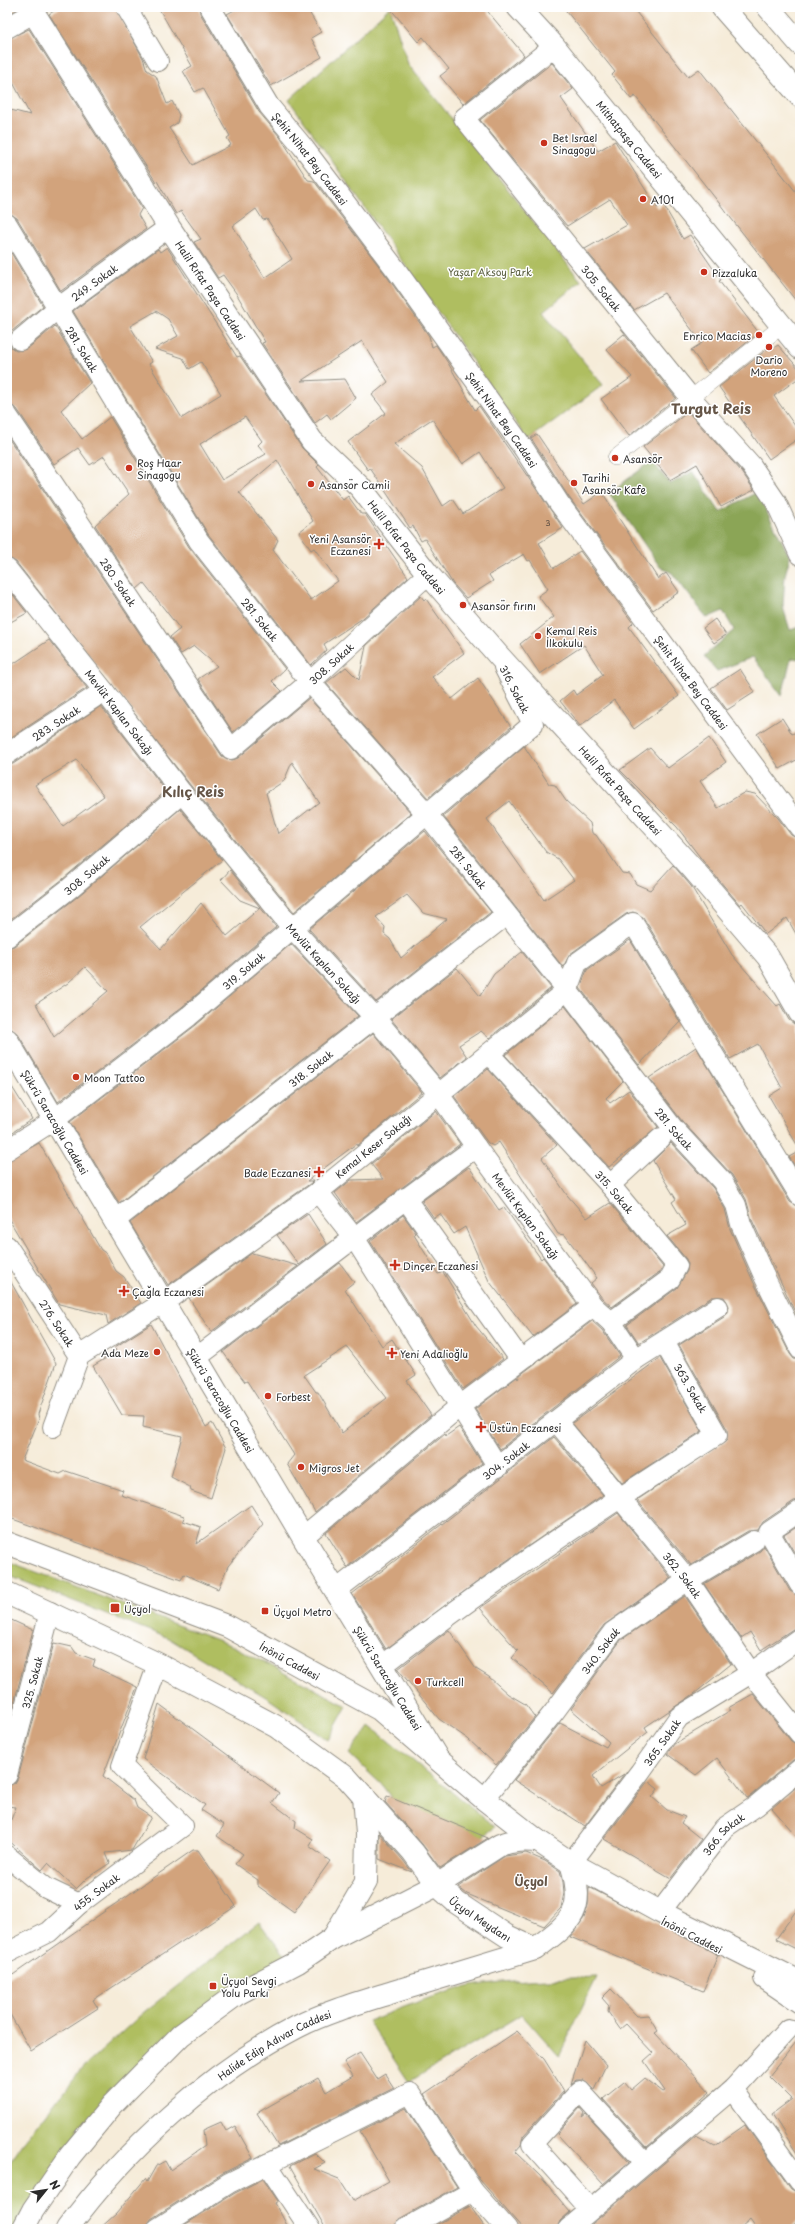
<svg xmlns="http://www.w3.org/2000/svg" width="807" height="2236" viewBox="0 0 807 2236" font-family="'Playpen Sans',sans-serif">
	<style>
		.green { fill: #afbe61; stroke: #6d7446 }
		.forest { fill: #8ba557; stroke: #5b6841 }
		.building { fill: #d2a37b; fill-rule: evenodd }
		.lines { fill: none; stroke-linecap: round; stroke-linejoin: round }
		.pedestrian-casing { stroke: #908c82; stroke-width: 16 }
		.minor-casing { stroke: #908c82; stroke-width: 22 }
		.tertiary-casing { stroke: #908c82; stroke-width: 24 }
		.primary-casing { stroke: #908c82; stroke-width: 24 }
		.pedestrian { stroke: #fff; stroke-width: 15 }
		.minor { stroke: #fff; stroke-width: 20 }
		.tertiary { stroke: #fff; stroke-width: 22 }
		.primary { stroke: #fff; stroke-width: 22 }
		.poi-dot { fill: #c8321e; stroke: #fff; stroke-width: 1.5 }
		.labels { text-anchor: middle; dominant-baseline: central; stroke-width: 3; stroke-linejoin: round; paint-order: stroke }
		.number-label { font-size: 8px; fill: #55493f }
		.poi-label { font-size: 10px; fill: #2b2b2b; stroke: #fff; text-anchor: start }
		.street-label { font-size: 10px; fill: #2b2b2b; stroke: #fff }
		.park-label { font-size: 10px; fill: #595e3e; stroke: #fff }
		.quarter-label { font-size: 12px; font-weight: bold; fill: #655547; stroke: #fff }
		.district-label { font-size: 14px; font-weight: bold; fill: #655547; stroke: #fff }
	</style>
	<rect width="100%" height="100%" fill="#fff"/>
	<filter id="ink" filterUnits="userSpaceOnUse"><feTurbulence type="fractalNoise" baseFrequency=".025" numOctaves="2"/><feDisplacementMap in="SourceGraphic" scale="8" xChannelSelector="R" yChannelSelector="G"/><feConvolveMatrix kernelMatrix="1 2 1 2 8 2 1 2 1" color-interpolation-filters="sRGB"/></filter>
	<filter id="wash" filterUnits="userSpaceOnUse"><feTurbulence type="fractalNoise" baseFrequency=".012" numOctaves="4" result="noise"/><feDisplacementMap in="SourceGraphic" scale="16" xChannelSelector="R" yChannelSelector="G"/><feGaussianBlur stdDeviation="0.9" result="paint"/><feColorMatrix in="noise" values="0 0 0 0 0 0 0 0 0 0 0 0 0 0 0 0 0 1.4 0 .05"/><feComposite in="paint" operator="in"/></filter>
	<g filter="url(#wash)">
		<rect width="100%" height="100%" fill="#f6ecd9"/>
		<!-- green -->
		<path class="green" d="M390,7L408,64L581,281L543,312L603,385L528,440L289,100Z
			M7,1561L233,1646L347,1706L328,1740L269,1699L168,1638L7,1575Z
			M370,1726L495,1827L443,1868L381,1784L349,1754Z
			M259,1922L285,1956L176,2033L18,2229H7V2167L21,2145L83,2068L144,2012Z
			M597,1977L559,2056L522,2014L409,2082L368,2021C402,2008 437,1993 472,1986C513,1979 555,1979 597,1977Z"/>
		<!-- forest -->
		<path class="forest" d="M652,461L670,484L693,471L720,512L757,492L790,557L785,575L783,607L790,630L800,627V659L791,658L782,696L753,657L717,671L704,656L734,630L723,611L707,618L672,573L660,567L609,493Z"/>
		<g id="blocks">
			<!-- building -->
			<path class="building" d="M7,7H17L18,9L7,15Z
				M61,7H115L143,58L147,70L156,76L167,104L172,101L179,115L177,123L169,128L193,165L231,145L227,138L230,136L203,88L195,92L183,71L192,66L158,7H199L200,13L259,112L280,137L308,180L314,181L388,278L429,336L432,347L436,345L448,363L475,410L479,406L563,528L539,543L554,568L580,551L633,623L629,627L679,696L634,729L614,700L580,726L560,701L573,690L576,695L603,675L584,645L540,674L520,644L554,617L538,596L548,589L530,560L528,561L524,554L489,575L493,581L466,598L453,584L425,539L421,541L413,526L410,528L370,468L368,470L348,442L386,413L372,395L388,382L362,341L301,381L345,379L356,398L331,419L327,414L315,423L262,343L265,342L236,293L223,275L218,278L194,242L201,239L181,211L176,214L157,181L156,182L49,14ZM256,209L263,220L267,219L292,259L265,278L233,226ZM432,419L463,464L480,452L503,488L463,514L453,499L443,506L422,468L394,444Z
				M240,7H306L321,32L311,38L322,57L271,86L227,14Z
				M389,7H484L524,55L463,104L440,76L449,69L423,37L418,42Z
				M563,7H632L688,77L699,69L800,197V306L635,96L631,99L612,75L615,72Z
				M29,29L142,208L138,215L146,229L61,291L17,218L7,213V109L30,115L7,71V39Z
				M552,63L573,89L561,98L598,151L615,141L657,208L663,204L683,239L690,235L721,280L719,281L759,333L708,373L691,350L702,343L664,293L634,310L585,249L627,225L610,199L567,226L480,120Z
				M7,246L43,306L12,331L9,336L11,347L16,351L27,349L55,326L90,383L61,410L82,439L110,417L189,547L285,669L272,681L282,691L233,732L198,679L217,666L194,646L181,654L170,637L180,629L144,583L137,589L95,525L129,494L104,456L90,465L78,448L54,464L17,409L7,404Z
				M167,247L237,357L240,356L302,448L319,465L317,467L343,500L348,496L361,514H365L408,577L363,618L324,644L327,650L311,665L208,534L73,311L158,249L160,252ZM156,311L168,319L178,336L155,349L183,358L189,369L201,362L221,394L182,418L149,364L152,362L130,326ZM245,417L262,441L258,445L266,454L222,480L200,444ZM277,460L313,521L299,532L311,550L314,548L338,581L311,600L273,550L278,540L239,492Z
				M624,334L676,398L629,436L601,399L632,377L606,349Z
				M778,345L800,370V377L774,396L800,433V437L769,459L719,387L770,347L772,349Z
				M688,412L742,472L754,490L721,507L697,464L670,480L643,447Z
				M537,434L584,504L602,492L658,579L666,573L679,592L653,610L568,496L531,438Z
				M7,436L222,756L232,760L238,758L309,698L411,813L294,912L191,786L16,562L7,558ZM292,762L319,802L278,834L266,793L284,781Z
				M7,587L27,613L7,624Z
				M421,596L424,600L426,599L464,653L432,677L452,699L478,678L511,727L428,798L326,683L346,667L359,680L366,646Z
				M715,619L726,635L714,643L703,628Z
				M49,640L87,688L7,740V668Z
				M740,669L755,692L727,710L711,688Z
				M101,706L166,791L63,879L7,922V765L13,764ZM77,760L104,796L63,826L35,785Z
				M782,718L792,734L800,730V758L780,769L757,734Z
				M709,738L726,762L700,781L718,808L745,792L755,794L778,818L791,835L800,839V941L787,918L766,934L742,903L740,905L703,861L677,827L620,770L650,748L668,768Z
				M524,746L549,784L555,785L566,801L590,823L592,833L596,835L622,873L630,874L636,884L650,890L673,865L691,886L732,955L777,1006L780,1004L789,1020L794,1024L800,1025V1150L769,1096L782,1088L758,1044L730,1059L643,917L633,912L626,914L570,954L563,967L443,816ZM509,801L546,852L558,859L574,880L544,900L487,819Z
				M180,809L222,860L140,927L161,949L201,903L227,936L260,908L240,900L221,880L230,870L276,927L182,1007L58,1102L18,1034L7,1026V948L14,946L77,897ZM85,967L108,991L54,1037L36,1004L68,983Z
				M425,831L491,912L376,1002L309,929ZM407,895L423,913L447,919L401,958L390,939L384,934L385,927L376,917Z
				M630,940L680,1022L639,1065L580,988L587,970Z
				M291,944L358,1016L119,1203L70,1122L196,1025Z
				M522,952L551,988L489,1038L481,1031L459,1045L467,1057L440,1078L391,1019L457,968L480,996L494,974Z
				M565,1006L623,1081L606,1098L610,1103L629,1090L658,1127L609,1167L505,1055Z
				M373,1033L422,1092L357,1146L356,1144L307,1181H313L311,1183L168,1285L130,1223Z
				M696,1047L790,1202L800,1207V1323L752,1220L746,1199L732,1175L682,1121L649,1078Z
				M488,1069L557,1145L542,1158L567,1195L587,1218L610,1203L663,1267L661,1271L612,1307L602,1298L591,1283L597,1278L565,1235L558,1234L499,1142L493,1146L488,1143L454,1096Z
				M7,1079L32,1119L7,1136Z
				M436,1111L460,1144L356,1222L335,1193L351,1180L383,1179L371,1164Z
				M39,1143L101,1250L107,1254L116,1271L124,1277L141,1303L108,1324L106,1315L59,1304L7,1216V1161Z
				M671,1143L713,1188L725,1209L730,1229L753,1281L790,1354L794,1359L800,1360V1500L794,1501L763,1522L758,1530L748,1531L691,1565L637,1500L727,1440V1429L679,1345L724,1317L728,1312L729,1306L724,1297H712L639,1343L627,1325L677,1288L687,1271L688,1264L686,1259L667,1236L686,1225L672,1202L676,1199L653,1161Z
				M800,1151V1174L789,1157Z
				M469,1167L499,1210L504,1207L541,1259L543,1257L577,1304L533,1337L489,1281L465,1227L454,1234L440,1214L434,1218L422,1201Z
				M308,1214L327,1244L299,1265L277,1235Z
				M403,1215L416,1233L414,1235L438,1274L443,1272L476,1326L503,1359L463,1389L370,1241Z
				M252,1253L298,1266L211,1332L189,1298Z
				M340,1263L354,1282L345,1289L357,1308L382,1346L392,1339L416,1375L407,1381L431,1415L315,1512L287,1464L294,1455L247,1381L245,1382L223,1352ZM347,1347L387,1398L342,1433L318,1392H316L304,1375Z
				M7,1275L56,1363L38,1414L39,1419L22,1460L60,1474L66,1471L123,1490L121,1495L184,1516L183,1521L201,1527L196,1544L251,1505L263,1524L228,1566L218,1589L184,1574L181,1580L7,1517Z
				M592,1321L602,1330L620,1356L500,1449L475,1409L517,1377L518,1379L520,1375Z
				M151,1324L206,1427L212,1423L226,1448L211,1498L191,1491L190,1487L171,1477L182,1436L143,1427L144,1416L122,1415L93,1366L116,1352L115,1347Z
				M660,1358L702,1431L622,1483L572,1423Z
				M459,1427L482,1463L347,1567L326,1533L445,1434L446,1436Z
				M554,1437L603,1495L499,1566L386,1649L352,1594Z
				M618,1513L671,1578L604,1625L553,1693L512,1658L518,1651L480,1608Z
				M800,1525V1562L784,1535Z
				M764,1546L790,1591L800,1596V1627L793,1629L761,1650L750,1632L741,1638L704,1584L760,1551Z
				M685,1596L731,1664L694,1694L645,1727L648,1732L593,1776L601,1788L624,1774L585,1826L514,1780L560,1723L606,1747L609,1742L571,1709L621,1640Z
				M7,1618L33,1630L7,1730Z
				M449,1630L476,1669L489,1677L508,1694L525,1704L535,1717L496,1765L468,1739L439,1719L398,1669Z
				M54,1643L72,1647L76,1653L95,1660L93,1666L137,1687L103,1776L134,1800L137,1808L151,1817L132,1850L106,1853L110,1863L87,1878L76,1889L48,1863L42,1870L7,1839V1830L16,1807L7,1806V1786L15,1783L18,1778Z
				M753,1694L791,1741L800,1745V1758L793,1760L749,1797L747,1798L717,1758L696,1775L667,1754L674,1744L731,1710L728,1708Z
				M159,1704L279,1793L272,1803L296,1821L295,1828L313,1839L309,1846L330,1861L294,1912L258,1886V1880L235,1864L243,1854L217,1836L224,1825L201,1810L205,1805L143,1759Z
				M648,1781L658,1789L652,1797L667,1810L685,1817L681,1823L701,1839L671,1878L604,1839Z
				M800,1784V1840L772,1808Z
				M387,1796L488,1838L440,1868L422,1844L385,1802Z
				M379,1833L403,1860L412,1872L379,1859Z
				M193,1850H198L236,1906L93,2000L98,2008L31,2051L7,2009V1979Z
				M526,1853L545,1861L560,1871L563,1882L564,1893L561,1908L544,1926L467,1894L458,1887L505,1856Z
				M589,1887L718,1955L703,1991L570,1937L584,1918L588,1905Z
				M800,1905V1951L776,1939Z
				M611,1989L637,2016L648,2015L658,2031L655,2033L710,2092L647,2147L603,2099L624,2082L631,2090L645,2078L663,2092L665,2091L644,2061L653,2053L626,2024L620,2029L608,2012L609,2006L602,1998Z
				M517,2031L544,2059L564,2091L523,2136L521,2145L515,2152L540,2176L570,2212L560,2221L557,2229H523L480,2180L424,2094Z
				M800,2037V2158L772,2114L792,2099L769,2076Z
				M585,2040L606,2065L594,2090L583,2080H576L571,2084Z
				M360,2053L377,2079L385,2074L394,2088L278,2146L257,2113L318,2078L326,2092L353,2076L344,2062Z
				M406,2108L457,2187L399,2219L394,2229H326L290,2166L315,2153L325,2163L314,2169L339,2179L353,2201L389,2181L360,2131Z
				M580,2108L584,2113L582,2117L586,2114L629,2162L603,2184L557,2134Z
				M221,2122L226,2131L235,2126L253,2158L223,2173L151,2219L146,2229H99L116,2214L145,2179L147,2182L156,2166L165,2161L170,2170L205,2146L203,2130Z
				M745,2125L791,2189L800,2193V2218L790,2229H757L750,2219L739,2229H586L696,2136L715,2146Z
				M263,2179L278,2201L275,2203L289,2229H178L235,2193Z
				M470,2206L486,2229H429Z"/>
		</g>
	</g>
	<g filter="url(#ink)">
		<use href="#blocks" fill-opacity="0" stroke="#908c82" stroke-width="1"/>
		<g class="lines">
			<defs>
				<path id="pedestrian" d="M615,458L783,325"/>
				<g id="minor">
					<path d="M126,7L158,61"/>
					<path id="s1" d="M210,7L269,106L303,147L397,271L524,449L559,503L800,828"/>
					<path d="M7,28L33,13"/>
					<path id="s2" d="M554,46L464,118L691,398L751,465L776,502L800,555"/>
					<path id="s3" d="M7,224L199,541L310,682L426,813L567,990L318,1192L164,1302L79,1356L7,1246"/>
					<path id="s4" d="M20,340L58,308L169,227"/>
					<path id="s5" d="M7,415L231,749L310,682L428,574"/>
					<path id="s6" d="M7,569L104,691L182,793L293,929L375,1018L438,1093L476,1147L593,1306L611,1322L636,1359"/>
					<path id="s7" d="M7,754L104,691"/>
					<path id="s8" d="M7,937L70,888L182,793"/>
					<path id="s9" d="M490,1055L610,1185L677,1266L670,1279L611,1322"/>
					<path id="s10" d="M7,1150L54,1120L189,1016L533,724L504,667"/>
					<path d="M610,1185L661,1138"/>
					<path d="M318,1192L355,1239L498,1467"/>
					<path id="s11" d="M800,1196L633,923L577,963L567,990L673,1128L722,1181L736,1205L741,1224L764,1276L800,1349"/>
					<path d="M405,1198L520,1359"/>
					<path id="s12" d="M114,1221L506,915"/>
					<path d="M196,1358C289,1288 381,1216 476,1147"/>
					<path id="s13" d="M557,1422L688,1580L751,1673L800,1734"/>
					<path d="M53,1427L79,1356"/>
					<path d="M800,1511L769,1532L800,1585"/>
					<path d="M303,1537L460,1406L593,1306"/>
					<path id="s14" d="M335,1591L636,1359L718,1307"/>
					<path d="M382,1666C490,1582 603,1508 717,1435L664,1342"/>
					<path id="s15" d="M7,1775L50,1612"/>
					<path id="s16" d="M484,1799L554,1712L613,1632L688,1580L754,1541"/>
					<path d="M7,1856L46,1888L79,1904"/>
					<path id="s17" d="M571,1863L640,1772L679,1717L751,1673L800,1638"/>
					<path id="s18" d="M660,1912L724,1828L756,1806L800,1769"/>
					<path id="s19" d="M7,1953L49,1932L79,1904L183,1826L122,1766L158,1664"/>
					<path d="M733,2089L800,2182"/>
					<path d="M267,2164L310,2229"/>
					<path d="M590,2209L532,2144L580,2091L646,2163"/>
					<path d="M157,2229L229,2183L410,2093L473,2191L507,2229"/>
					<path d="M405,2229L473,2191"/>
					<path d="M568,2229L733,2089L788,2029"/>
				</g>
				<g id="tertiary">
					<path id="s20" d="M30,7L169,227L312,441L360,487L428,574L498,655L693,869L768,957L800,1013"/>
					<path id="s21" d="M7,1040L303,1537L436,1756"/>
				</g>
				<g id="primary">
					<path id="s22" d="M518,7L554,46L800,348"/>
					<path d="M722,7L800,96"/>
					<path d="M768,7L800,44"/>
					<path id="s23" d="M7,1543L229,1627L379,1709L484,1799L538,1841L571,1863L660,1912L800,1982"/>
					<path id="s24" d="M7,1593L158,1664L277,1727L347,1778L413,1852L437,1885L457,1903L507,1936L535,1949"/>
					<path d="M333,1938L366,1882L367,1834L364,1796"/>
					<path d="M765,1978L800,2002"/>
					<path d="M23,2229L33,2210L70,2156L112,2105L181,2035L237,1994L298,1962L333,1938L437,1885L500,1845C513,1840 524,1840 538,1841"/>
					<path id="s25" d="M67,2229C125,2150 209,2073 297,2027C326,2012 361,2002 393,1992C440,1978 488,1963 535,1949C572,1921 586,1912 571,1863"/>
				</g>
			</defs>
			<!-- pedestrian casing -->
			<use href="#pedestrian" class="pedestrian-casing"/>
			<!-- minor casing -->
			<use href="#minor" class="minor-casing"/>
			<!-- tertiary casing -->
			<use href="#tertiary" class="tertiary-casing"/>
			<!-- primary casing -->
			<use href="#primary" class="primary-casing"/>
			<!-- pedestrian -->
			<use href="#pedestrian" class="pedestrian"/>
			<!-- minor -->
			<use href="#minor" class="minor"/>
			<!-- tertiary -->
			<use href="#tertiary" class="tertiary"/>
			<!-- primary -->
			<use href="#primary" class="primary"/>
		</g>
	</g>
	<!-- markers -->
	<g class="poi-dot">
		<circle cx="544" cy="143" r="4"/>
		<circle cx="643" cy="199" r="4"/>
		<circle cx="704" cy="272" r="4"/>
		<circle cx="759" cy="335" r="4"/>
		<circle cx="769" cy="347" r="4"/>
		<circle cx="615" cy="458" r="4"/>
		<circle cx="129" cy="468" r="4"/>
		<circle cx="574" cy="483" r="4"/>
		<circle cx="311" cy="484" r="4"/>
		<path d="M377 538h4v4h4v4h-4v4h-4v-4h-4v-4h4z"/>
		<circle cx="463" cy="605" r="4"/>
		<circle cx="538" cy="636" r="4"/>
		<circle cx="76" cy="1077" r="4"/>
		<path d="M317 1166h4v4h4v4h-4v4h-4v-4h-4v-4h4z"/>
		<path d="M393 1259h4v4h4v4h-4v4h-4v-4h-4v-4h4z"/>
		<path d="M122 1285h4v4h4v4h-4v4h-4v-4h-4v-4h4z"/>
		<circle cx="157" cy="1352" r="4"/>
		<path d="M390 1347h4v4h4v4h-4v4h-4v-4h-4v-4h4z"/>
		<circle cx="268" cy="1396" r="4"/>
		<path d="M479 1421h4v4h4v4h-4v4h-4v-4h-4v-4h4z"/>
		<circle cx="301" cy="1467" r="4"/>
		<rect x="110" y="1603" width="10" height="10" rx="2"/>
		<rect x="261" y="1607" width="8" height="8" rx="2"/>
		<circle cx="418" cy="1681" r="4"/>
		<rect x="209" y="1982" width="8" height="8" rx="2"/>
	</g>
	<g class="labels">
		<!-- number labels -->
		<g class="number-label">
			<text x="548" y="523">3</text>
		</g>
		<!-- poi labels -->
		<g class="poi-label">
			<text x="552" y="137">Bet Israel<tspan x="552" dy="12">Sinagogu</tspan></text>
			<text x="651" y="199">A101</text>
			<text x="712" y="272">Pizzaluka</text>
			<text x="751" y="335" text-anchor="end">Enrico Macias</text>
			<text x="769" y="359" text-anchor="middle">Dario<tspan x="769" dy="12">Moreno</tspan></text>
			<text x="623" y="458">Asansör</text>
			<text x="137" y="462">Roş Haar<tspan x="137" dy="12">Sinagogu</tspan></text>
			<text x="582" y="477">Tarihi<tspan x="582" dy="12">Asansör Kafe</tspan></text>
			<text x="319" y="484">Asansör Camii</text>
			<text x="371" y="538" text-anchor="end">Yeni Asansör<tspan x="371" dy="12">Eczanesi</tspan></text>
			<text x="471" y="605">Asansör fırını</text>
			<text x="546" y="630">Kemal Reis<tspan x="546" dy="12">İlkokulu</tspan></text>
			<text x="84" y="1077">Moon Tattoo</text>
			<text x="311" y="1172" text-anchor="end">Bade Eczanesi</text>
			<text x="403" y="1265">Dinçer Eczanesi</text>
			<text x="132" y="1291">Çağla Eczanesi</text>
			<text x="149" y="1352" text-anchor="end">Ada Meze</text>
			<text x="400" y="1353">Yeni Adalioğlu</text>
			<text x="276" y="1396">Forbest</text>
			<text x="489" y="1427">Üstün Eczanesi</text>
			<text x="309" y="1467">Migros Jet</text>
			<text x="124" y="1608">Üçyol</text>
			<text x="273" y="1611">Üçyol Metro</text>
			<text x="426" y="1681">Turkcell</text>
			<text x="221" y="1980">Üçyol Sevgi<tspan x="221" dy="12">Yolu Parkı</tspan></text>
		</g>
		<!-- street labels -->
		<g class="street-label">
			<text stroke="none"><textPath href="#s22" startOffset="173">Mithatpaşa Caddesi</textPath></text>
			<text stroke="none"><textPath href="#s1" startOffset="182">Şehit Nihat Bey Caddesi</textPath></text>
			<text stroke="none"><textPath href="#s4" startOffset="94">249. Sokak</textPath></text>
			<text stroke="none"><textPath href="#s2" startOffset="334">305. Sokak</textPath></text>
			<text stroke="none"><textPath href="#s20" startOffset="336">Halil Rıfat Paşa Caddesi</textPath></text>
			<text stroke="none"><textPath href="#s3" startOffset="146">281. Sokak</textPath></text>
			<text stroke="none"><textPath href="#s1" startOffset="506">Şehit Nihat Bey Caddesi</textPath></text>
			<text stroke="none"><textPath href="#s20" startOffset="660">Halil Rıfat Paşa Caddesi</textPath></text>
			<text stroke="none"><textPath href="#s5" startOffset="201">280. Sokak</textPath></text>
			<text stroke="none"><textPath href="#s3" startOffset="470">281. Sokak</textPath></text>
			<text stroke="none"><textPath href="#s5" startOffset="534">308. Sokak</textPath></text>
			<text stroke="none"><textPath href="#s1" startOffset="830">Şehit Nihat Bey Caddesi</textPath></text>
			<text transform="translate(515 689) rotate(63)">316. Sokak</text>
			<text stroke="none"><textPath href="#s6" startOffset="182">Mevlüt Kaplan Sokağı</textPath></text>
			<text stroke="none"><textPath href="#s7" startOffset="58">283. Sokak</textPath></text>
			<text stroke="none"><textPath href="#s20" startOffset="984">Halil Rıfat Paşa Caddesi</textPath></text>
			<text stroke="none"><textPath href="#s3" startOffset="794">281. Sokak</textPath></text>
			<text stroke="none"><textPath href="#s8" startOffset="101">308. Sokak</textPath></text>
			<text stroke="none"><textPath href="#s6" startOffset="506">Mevlüt Kaplan Sokağı</textPath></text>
			<text stroke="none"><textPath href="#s10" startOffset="297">319. Sokak</textPath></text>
			<text stroke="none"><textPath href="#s12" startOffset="249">318. Sokak</textPath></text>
			<text stroke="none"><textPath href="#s21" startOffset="95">Şükrü Saracoğlu Caddesi</textPath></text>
			<text stroke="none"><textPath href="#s11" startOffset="593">281. Sokak</textPath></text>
			<text transform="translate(373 1146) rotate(-39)">Kemal Keser Sokağı</text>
			<text stroke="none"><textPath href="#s9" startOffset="185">315. Sokak</textPath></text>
			<text stroke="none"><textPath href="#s6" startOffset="830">Mevlüt Kaplan Sokağı</textPath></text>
			<text transform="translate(57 1323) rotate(57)">276. Sokak</text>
			<text transform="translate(691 1388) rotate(60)">363. Sokak</text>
			<text stroke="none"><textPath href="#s21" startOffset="419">Şükrü Saracoğlu Caddesi</textPath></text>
			<text stroke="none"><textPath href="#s14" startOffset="215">304. Sokak</textPath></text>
			<text stroke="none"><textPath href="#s13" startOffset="198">362. Sokak</textPath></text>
			<text stroke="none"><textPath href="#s16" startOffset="189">340. Sokak</textPath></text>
			<text stroke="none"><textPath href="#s23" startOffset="307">İnönü Caddesi</textPath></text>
			<text stroke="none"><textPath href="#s21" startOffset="743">Şükrü Saracoğlu Caddesi</textPath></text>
			<text stroke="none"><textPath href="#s15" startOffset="96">325. Sokak</textPath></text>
			<text stroke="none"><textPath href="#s17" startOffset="151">365. Sokak</textPath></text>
			<text stroke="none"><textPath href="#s18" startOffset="101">366. Sokak</textPath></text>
			<text stroke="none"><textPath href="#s19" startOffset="109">455. Sokak</textPath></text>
			<text stroke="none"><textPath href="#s24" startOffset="583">Üçyol Meydanı</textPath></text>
			<text transform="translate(692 1935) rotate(27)">İnönü Caddesi</text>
			<text stroke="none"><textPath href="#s25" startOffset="280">Halide Edip Adıvar Caddesi</textPath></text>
		</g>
		<!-- park labels -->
		<g class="park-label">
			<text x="490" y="271">Yaşar Aksoy Park</text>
		</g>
		<!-- quarter labels -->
		<g class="quarter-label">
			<text x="531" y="1881">Üçyol</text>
		</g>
		<!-- district labels -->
		<g class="district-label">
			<text x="711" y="408">Turgut Reis</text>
			<text x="193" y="791">Kılıç Reis</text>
		</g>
	</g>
	<!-- margin -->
	<rect width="807" height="2236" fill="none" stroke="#fff" stroke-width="24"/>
	<!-- north arrow -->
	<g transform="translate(46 2190) rotate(60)" stroke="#ffffff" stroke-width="3" paint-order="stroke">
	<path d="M0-3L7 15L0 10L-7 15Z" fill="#2b2b2b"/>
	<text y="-6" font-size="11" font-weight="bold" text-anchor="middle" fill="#2b2b2b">N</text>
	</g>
</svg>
